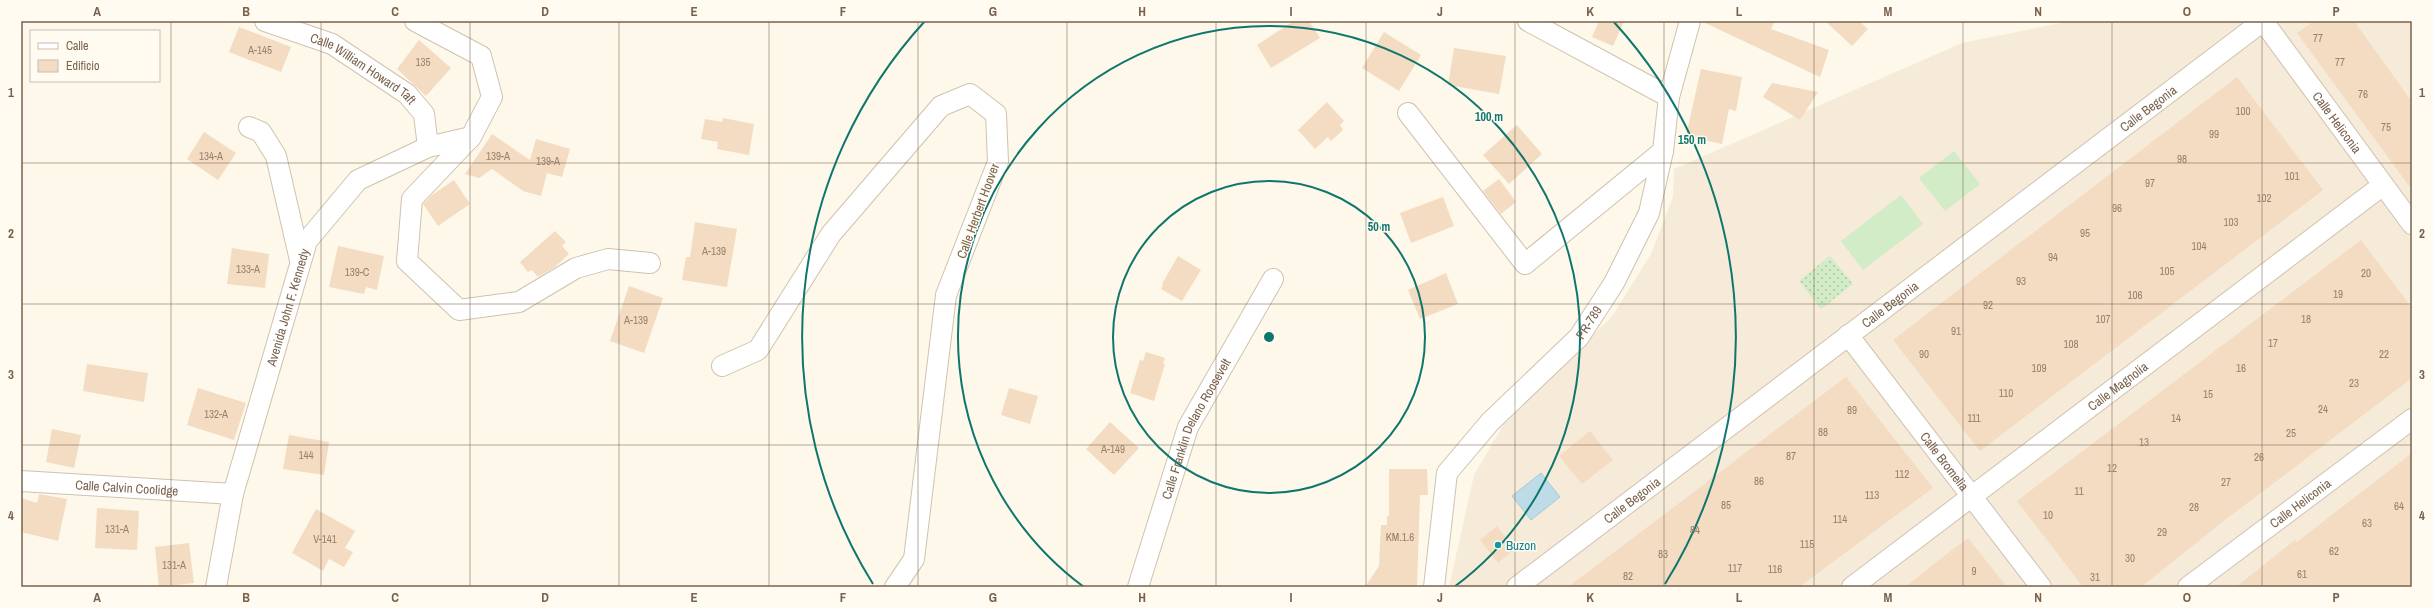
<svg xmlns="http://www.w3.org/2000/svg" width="2433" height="608" viewBox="0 0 2433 608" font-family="'Archivo Narrow',sans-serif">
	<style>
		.residential { fill: #f5ebd8 }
		.park { fill: url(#park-dots) }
		.pitch { fill: #d1ecc7 }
		.water { fill: #bddce8; stroke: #a3cada }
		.building { fill: #f3dcc1 }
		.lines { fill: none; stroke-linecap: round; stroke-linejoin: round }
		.minor-casing { stroke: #d0c2ae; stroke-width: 22 }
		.minor { stroke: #fff; stroke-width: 20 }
		.grid { fill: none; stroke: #79624c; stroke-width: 1; stroke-opacity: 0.55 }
		.ring { fill: none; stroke: #0f766e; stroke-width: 2 }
		.culture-dot { fill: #0f9aa8; stroke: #fffbf1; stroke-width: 1.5 }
		.labels { text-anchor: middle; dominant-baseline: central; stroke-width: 3; stroke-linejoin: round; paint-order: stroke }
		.number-label { font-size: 11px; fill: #988069 }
		.street-label { font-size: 13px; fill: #79624c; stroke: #fffbf1 }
		.culture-label { font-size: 13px; fill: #0d838f; stroke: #fffbf1; text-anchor: start }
		.centre { fill: #0f766e; stroke: #fffbf1; stroke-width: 2 }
		.ring-label { font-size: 12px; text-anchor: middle; font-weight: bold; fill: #0f766e; stroke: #fffbf1; stroke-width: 3; stroke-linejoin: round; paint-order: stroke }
		.neatline { fill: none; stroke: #79624c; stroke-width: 1.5 }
		.grid-label { font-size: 13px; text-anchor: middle; font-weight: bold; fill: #79624c }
	</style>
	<defs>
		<pattern id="park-dots" width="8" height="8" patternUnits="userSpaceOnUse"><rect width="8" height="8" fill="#d1ecc7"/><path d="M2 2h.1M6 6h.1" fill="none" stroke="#aec3a4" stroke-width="1.8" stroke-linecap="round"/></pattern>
	</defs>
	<rect width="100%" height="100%" fill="#fdf8ea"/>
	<!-- residential -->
	<path class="residential" d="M2071,21H2412V587H1449L1474,475L1504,424L1613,315L1651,254L1673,197L1674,169L1962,43Z"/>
	<!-- park -->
	<path class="park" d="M1830,256L1853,284L1821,309L1799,281Z"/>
	<!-- pitch -->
	<path class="pitch" d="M1954,151L1980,184L1945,211L1919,178Z
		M1901,195L1923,224L1863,270L1841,241Z"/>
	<!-- water -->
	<path class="water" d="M1541,473L1560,497L1531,520L1512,496Z"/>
	<!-- building -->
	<path class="building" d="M1294,21H1309L1320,38L1271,68L1257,45Z
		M1599,21H1624L1613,46L1592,37Z
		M1701,21H1775L1771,29L1829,50L1820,77Z
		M1825,21H1859L1868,29L1852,46Z
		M2314,21H2354L2412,102V190L2297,33Z
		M239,27L291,47L281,72L229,52Z
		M1384,32L1421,55L1399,91L1362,68Z
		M419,40L451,68L426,96L397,69Z
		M1454,48L1506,56L1499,94L1448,85Z
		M1701,69L1742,77L1736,111L1729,109L1722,144L1686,136Z
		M2237,77L2323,190L1980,451L1893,340Z
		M1772,83L1818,92L1800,120L1763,97Z
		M1327,102L1344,121L1340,125L1343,130L1331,141L1328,137L1315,149L1298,130Z
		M723,118L754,124L749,155L717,149L718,142L701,139L705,119L722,122Z
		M1517,125L1542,154L1509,184L1483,155Z
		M204,132L236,153L218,180L187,159Z
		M492,134L530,160L536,139L570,149L562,177L547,173L541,196L523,191L492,169L479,178L465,174Z
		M1499,179L1516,202L1501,214L1483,191Z
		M454,180L470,204L438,226L423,204L432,195Z
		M1443,197L1454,226L1411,243L1400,213Z
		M695,222L737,229L727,287L682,280L686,257H690Z
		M555,231L566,242L562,246L569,254L555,267L538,277L532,270L528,272L520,262Z
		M2361,240L2412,308V378L2225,520L2141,587H2083L2017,501Z
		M338,246L384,256L377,290L366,287L364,294L329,287Z
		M232,248L269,254L265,288L227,284Z
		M1178,256L1201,270L1182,301L1161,289L1163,285L1162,284Z
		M1446,273L1458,304L1420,319L1408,290Z
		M629,286L663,298L644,353L610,341Z
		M1146,352L1165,358L1163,363L1165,364L1154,401L1130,393L1140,360L1143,361Z
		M87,364L148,373L144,402L83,391Z
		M1846,377L1933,488L1799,587H1568Z
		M198,388L246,403L234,440L187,425Z
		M1009,388L1038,396L1030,424L1001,415Z
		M1110,422L1139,448L1114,475L1086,449Z
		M52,429L81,435L74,468L46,462Z
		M1590,431L1613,460L1582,484L1559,456Z
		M289,435L329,442L324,475L283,469Z
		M2412,453V587H2236L2295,540L2297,542Z
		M1389,469H1427L1428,495H1420L1417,587H1365L1379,566L1381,525H1387V516H1389Z
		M39,494L67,499L58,541L21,532V498L37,503Z
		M97,508L139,511L137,550L95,548Z
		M316,509L355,531L345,548L353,552L344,567L329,559L323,571L292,553Z
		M1497,526L1515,549L1498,563L1480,540Z
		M1968,538L2007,587H1905L1939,560Z
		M189,543L194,583L159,587L155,547Z"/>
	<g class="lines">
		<defs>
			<g id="minor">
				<path id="s1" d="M265,21L332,44L407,94L424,114L428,147"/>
				<path d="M1528,21L1669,97"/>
				<path d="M1408,113L1525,264L1663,151"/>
				<path d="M249,127L261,132L276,156L300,260"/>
				<path d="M471,137L412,199L407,261L459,310L519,302L576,268L608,259L650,263"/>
				<path id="s2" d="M1848,335L2041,587"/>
				<path d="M722,366L758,350L831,234L941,106L970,94L996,114L998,162L946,295L914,559L895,587"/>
				<path id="s3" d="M21,481L233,494"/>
				<path id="s4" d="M216,587L233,494L307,241L358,180L428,147L471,137L492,97L481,56L415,21"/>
				<path id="s5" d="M1138,587L1188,427L1273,279"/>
				<path id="s6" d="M1434,587L1447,473L1490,422L1579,337L1614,283L1649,213L1663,151L1669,97L1690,21"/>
				<path id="s7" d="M1517,587L2263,21L2412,224"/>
				<path id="s8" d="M1852,587L2383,185"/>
				<path id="s9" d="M2188,587L2412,419"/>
			</g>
		</defs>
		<!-- minor casing -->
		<use href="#minor" class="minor-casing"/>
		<!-- minor -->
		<use href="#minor" class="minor"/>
	</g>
	<!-- grid -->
	<path class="grid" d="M171,21V587M321,21V587M470,21V587M619,21V587M769,21V587M918,21V587M1067,21V587M1216,21V587M1366,21V587M1515,21V587M1664,21V587M1814,21V587M1963,21V587M2112,21V587M2262,21V587M21,163H2412M21,304H2412M21,445H2412"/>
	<!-- distance rings -->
	<g class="ring">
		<circle cx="1269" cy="337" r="156"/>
		<path d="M1084 587A311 311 0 1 1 1454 587"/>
		<path d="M873 584A467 467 0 0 1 925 21M1613 21A467 467 0 0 1 1665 584"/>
	</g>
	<!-- markers -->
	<circle class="culture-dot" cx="1498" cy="545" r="4"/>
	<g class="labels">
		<!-- number labels -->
		<g class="number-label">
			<text x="2318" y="38">77</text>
			<text x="260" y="50">A-145</text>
			<text x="423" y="62">135</text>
			<text x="2340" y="62">77</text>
			<text x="2363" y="94">76</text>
			<text x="2243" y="111">100</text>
			<text x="2386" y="127">75</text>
			<text x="2214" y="134">99</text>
			<text x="211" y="156">134-A</text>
			<text x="498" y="156">139-A</text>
			<text x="2182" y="159">98</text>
			<text x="548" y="161">139-A</text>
			<text x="2292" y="176">101</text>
			<text x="2150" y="183">97</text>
			<text x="2264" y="198">102</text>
			<text x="2117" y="208">96</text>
			<text x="2231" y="222">103</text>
			<text x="2085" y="233">95</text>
			<text x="2199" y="246">104</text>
			<text x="714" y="251">A-139</text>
			<text x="2053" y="257">94</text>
			<text x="248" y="269">133-A</text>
			<text x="2167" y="271">105</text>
			<text x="357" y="272">139-C</text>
			<text x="2366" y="273">20</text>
			<text x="2021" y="281">93</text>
			<text x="2338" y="294">19</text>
			<text x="2135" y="295">106</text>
			<text x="1988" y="305">92</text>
			<text x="2103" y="319">107</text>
			<text x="2306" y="319">18</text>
			<text x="636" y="320">A-139</text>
			<text x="1956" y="331">91</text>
			<text x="2273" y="343">17</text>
			<text x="2071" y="344">108</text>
			<text x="1924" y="354">90</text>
			<text x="2384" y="354">22</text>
			<text x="2039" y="368">109</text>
			<text x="2241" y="368">16</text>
			<text x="2354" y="383">23</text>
			<text x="2006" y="393">110</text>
			<text x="2208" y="394">15</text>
			<text x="2323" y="409">24</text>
			<text x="1852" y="410">89</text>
			<text x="216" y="414">132-A</text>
			<text x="1974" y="418">111</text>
			<text x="2176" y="418">14</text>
			<text x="1823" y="432">88</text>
			<text x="2291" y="433">25</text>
			<text x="2144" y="442">13</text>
			<text x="1113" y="449">A-149</text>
			<text x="306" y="455">144</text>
			<text x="1791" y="456">87</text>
			<text x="2259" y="457">26</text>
			<text x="2112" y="468">12</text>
			<text x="1902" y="474">112</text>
			<text x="1759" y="481">86</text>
			<text x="2226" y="482">27</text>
			<text x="2079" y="491">11</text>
			<text x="1872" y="495">113</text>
			<text x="1726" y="505">85</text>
			<text x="2399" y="506">64</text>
			<text x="2194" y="507">28</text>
			<text x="2048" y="515">10</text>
			<text x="1840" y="519">114</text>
			<text x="2367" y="523">63</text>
			<text x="117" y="529">131-A</text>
			<text x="1695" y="530">84</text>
			<text x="2162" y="532">29</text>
			<text x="1400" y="537">KM.1.6</text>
			<text x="325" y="539">V-141</text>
			<text x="1807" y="544">115</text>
			<text x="2334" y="551">62</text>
			<text x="1663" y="554">83</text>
			<text x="2130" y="558">30</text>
			<text x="174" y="565">131-A</text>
			<text x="1735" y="568">117</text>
			<text x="1775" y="569">116</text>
			<text x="1974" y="571">9</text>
			<text x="2302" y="574">61</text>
			<text x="1628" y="576">82</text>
			<text x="2095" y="577">31</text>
		</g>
		<!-- street labels -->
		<g class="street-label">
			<text stroke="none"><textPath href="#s1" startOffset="110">Calle William Howard Taft</textPath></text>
			<text stroke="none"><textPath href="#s7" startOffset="792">Calle Begonia</textPath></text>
			<text stroke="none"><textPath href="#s7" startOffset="1062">Calle Heliconia</textPath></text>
			<text transform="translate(978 211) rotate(-70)">Calle Herbert Hoover</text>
			<text stroke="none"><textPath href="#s7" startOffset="468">Calle Begonia</textPath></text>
			<text stroke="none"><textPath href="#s4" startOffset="289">Avenida John F. Kennedy</textPath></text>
			<text stroke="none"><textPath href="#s6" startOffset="322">PR-789</textPath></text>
			<text stroke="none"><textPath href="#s8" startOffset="333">Calle Magnolia</textPath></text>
			<text stroke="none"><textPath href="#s5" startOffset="169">Calle Franklin Delano Roosevelt</textPath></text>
			<text stroke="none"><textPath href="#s2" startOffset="159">Calle Bromelia</textPath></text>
			<text stroke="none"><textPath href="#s3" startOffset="106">Calle Calvin Coolidge</textPath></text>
			<text stroke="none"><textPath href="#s7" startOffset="144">Calle Begonia</textPath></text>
			<text stroke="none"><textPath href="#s9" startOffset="140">Calle Heliconia</textPath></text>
		</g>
		<!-- culture labels -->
		<g class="culture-label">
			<text x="1506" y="545">Buzon</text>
		</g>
	</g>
	<circle cx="1269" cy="337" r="6" class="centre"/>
	<g class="ring-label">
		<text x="1489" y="121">100 m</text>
		<text x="1692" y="144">150 m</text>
		<text x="1379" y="231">50 m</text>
	</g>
	<!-- border -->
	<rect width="2433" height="608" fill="none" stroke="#fffbf1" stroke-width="44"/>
	<!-- legend -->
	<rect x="30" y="30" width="130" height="52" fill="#fffbf1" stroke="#c9beaf"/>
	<rect x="38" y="43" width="20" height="6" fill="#ffffff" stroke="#c9beaf"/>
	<text x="66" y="50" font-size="12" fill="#79624c">Calle</text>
	<rect x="38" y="60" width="20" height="12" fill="#f3dcc1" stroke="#c9beaf"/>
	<text x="66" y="70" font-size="12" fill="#79624c">Edificio</text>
	<rect x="22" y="22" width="2389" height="564" class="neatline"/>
	<g class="grid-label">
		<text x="97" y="16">A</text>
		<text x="246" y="16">B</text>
		<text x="395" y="16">C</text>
		<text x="545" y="16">D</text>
		<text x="694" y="16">E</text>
		<text x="843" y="16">F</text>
		<text x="993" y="16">G</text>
		<text x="1142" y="16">H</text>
		<text x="1291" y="16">I</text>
		<text x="1440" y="16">J</text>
		<text x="1590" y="16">K</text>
		<text x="1739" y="16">L</text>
		<text x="1888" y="16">M</text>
		<text x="2038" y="16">N</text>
		<text x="2187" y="16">O</text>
		<text x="2336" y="16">P</text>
		<text x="11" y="97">1</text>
		<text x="2422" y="97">1</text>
		<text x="11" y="238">2</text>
		<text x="2422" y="238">2</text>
		<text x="11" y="379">3</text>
		<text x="2422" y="379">3</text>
		<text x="11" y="520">4</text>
		<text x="2422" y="520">4</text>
		<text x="97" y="602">A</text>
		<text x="246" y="602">B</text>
		<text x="395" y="602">C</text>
		<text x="545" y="602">D</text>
		<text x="694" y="602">E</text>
		<text x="843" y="602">F</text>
		<text x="993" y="602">G</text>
		<text x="1142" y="602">H</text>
		<text x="1291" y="602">I</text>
		<text x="1440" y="602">J</text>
		<text x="1590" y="602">K</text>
		<text x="1739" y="602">L</text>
		<text x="1888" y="602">M</text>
		<text x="2038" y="602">N</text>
		<text x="2187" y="602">O</text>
		<text x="2336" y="602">P</text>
	</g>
</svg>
